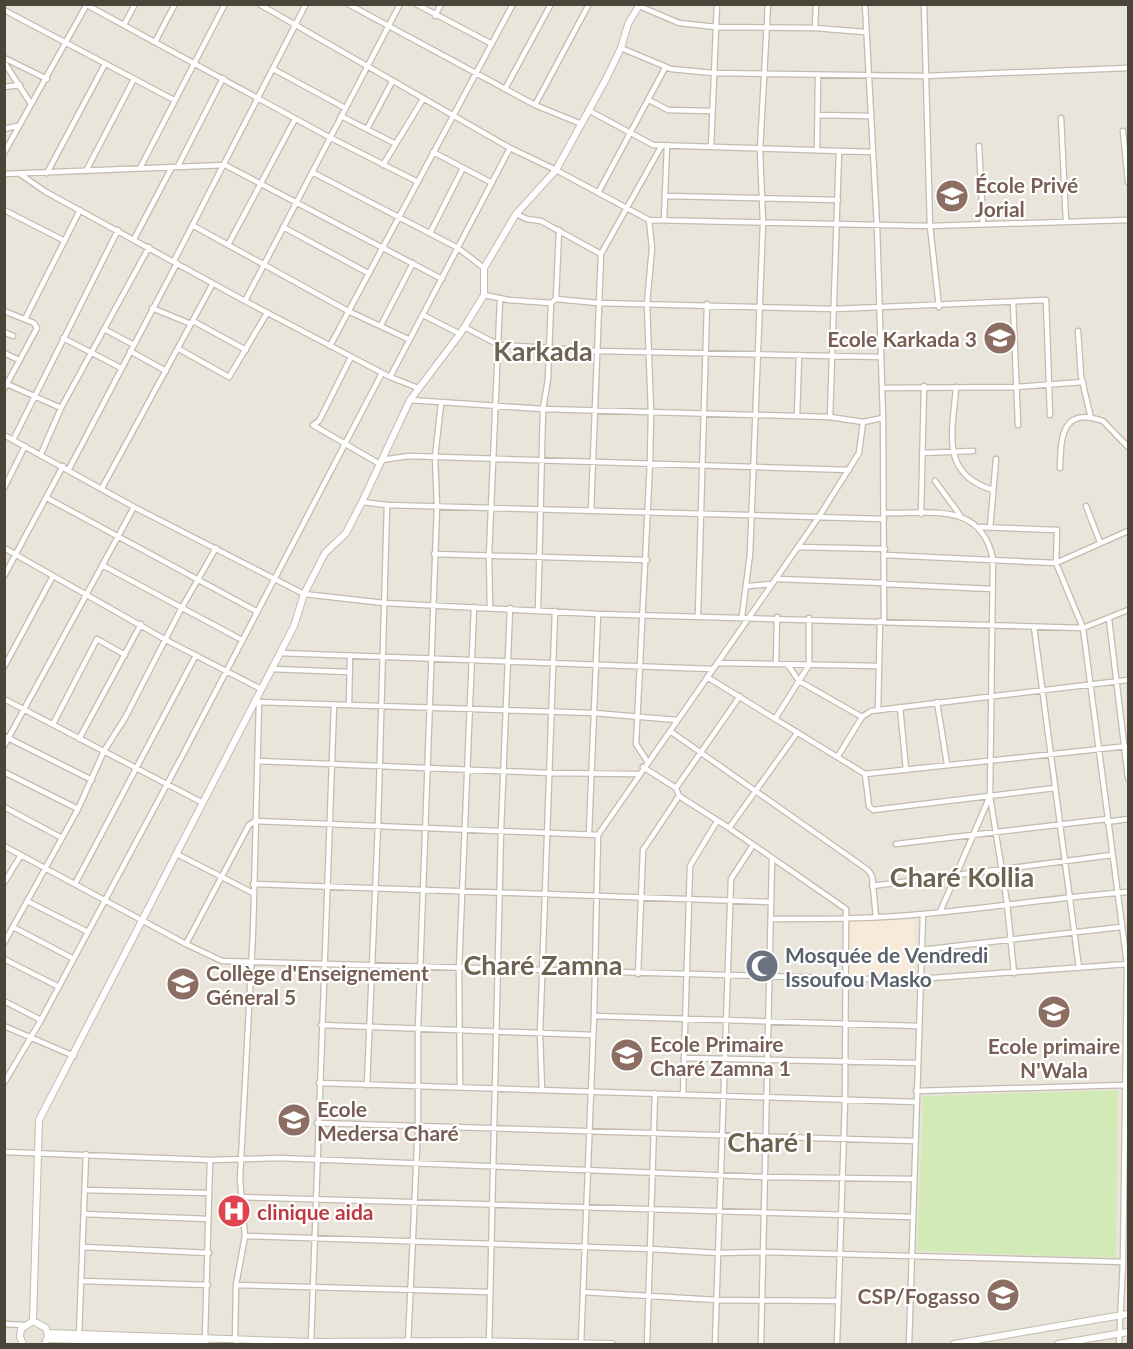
<svg xmlns="http://www.w3.org/2000/svg" width="1133" height="1349" viewBox="0 0 1133 1349" font-family="Lato,sans-serif">
	<style>
		.residential { fill: #eae5da }
		.commercial { fill: #f7ead8 }
		.green { fill: #d2eab5 }
		.lines { fill: none; stroke-linecap: round; stroke-linejoin: round }
		.minor-casing { stroke: #c2bbae; stroke-width: 7 }
		.tertiary-casing { stroke: #c2bbae; stroke-width: 8 }
		.minor { stroke: #fff; stroke-width: 4.5 }
		.tertiary { stroke: #fff; stroke-width: 6 }
		.labels { text-anchor: middle; dominant-baseline: central; stroke-width: 4.5; stroke-linejoin: round; paint-order: stroke }
		.education-label { font-size: 21px; font-weight: bold; fill: #785e54; stroke: #fff; text-anchor: start }
		.worship-label { font-size: 21px; font-weight: bold; fill: #5b616d; stroke: #fff; text-anchor: start }
		.health-label { font-size: 21px; font-weight: bold; fill: #be3a42; stroke: #fff; text-anchor: start }
		.district-label { font-size: 27px; font-weight: bold; fill: #6e6250; stroke: #fff }
	</style>
	<rect width="100%" height="100%" fill="#f6f3ec"/>
	<!-- residential -->
	<path class="residential" d="M5,5H1128V1344H5Z"/>
	<!-- commercial -->
	<path class="commercial" d="M848,920H914L915,977L848,978Z"/>
	<!-- green -->
	<path class="green" d="M1118,1090L1116,1258L917,1251L923,1096Z"/>
	<g class="lines">
		<defs>
			<path id="minor" d="M85,4L329,137L418,182
				M259,4L510,148L556,170L649,220L930,226L1128,220
				M348,4L535,105L579,123
				M400,4L245,301L390,377L418,388
				M416,4L492,44
				M865,4L877,226L883,418L884,621
				M924,4L930,226L939,307
				M639,6L679,23L716,27L815,28L865,32
				M4,10L174,100
				M435,16L441,4
				M124,25L135,4
				M815,28L816,4
				M155,42L175,4
				M621,48L671,69L713,73L925,76L1128,68
				M4,58L47,79
				M4,62L31,104
				M273,69L345,108
				M4,87L20,85
				M505,89L551,4
				M649,100L668,110L712,111
				M535,105L589,4
				M588,110L653,145L872,152
				M818,115L869,116
				M341,116L396,144
				M1061,118L1066,221
				M4,129L17,126
				M367,129L392,82
				M1123,131L1128,182
				M979,146L983,224
				M711,147L717,4
				M817,151L818,76
				M433,152L492,183
				M4,153L87,4
				M383,165L423,99
				M178,166L223,78
				M140,168L225,4
				M86,171L134,79
				M312,172L458,248L484,268
				M47,173L105,64
				M4,174L225,165L442,279
				M20,174L46,192L245,301
				M598,193L665,68
				M665,196L838,200
				M4,210L65,241
				M516,214L527,219L541,221L601,254L591,511
				M664,221L667,145
				M192,225L348,311L408,339
				M283,227L368,273
				M430,233L463,168
				M134,239L172,167
				M228,245L295,119
				M601,254L662,145
				M174,261L306,4
				M484,295L509,300L551,303L556,299L598,303L834,309L1046,300L1050,415
				M556,299L559,230
				M1013,302L1018,425
				M152,308L191,324
				M4,311L34,323L37,328L4,389
				M423,315L460,334
				M25,319L80,210
				M193,321L246,350
				M381,325L413,263
				M464,327L499,345L597,351L881,357
				M104,329L134,345
				M1078,331L1081,376L1091,418
				M4,332L13,336
				M63,338L121,368
				M330,346L513,4
				M179,349L229,377L267,313
				M130,351L166,371
				M4,353L19,360
				M351,357L319,421L313,425L378,463
				M390,377L510,148
				M7,384L61,408
				M956,387C953,431 939,474 993,490
				M882,388L1015,387L1083,382
				M410,400L543,409L830,417L863,422L883,418
				M797,416L799,355
				M830,417L839,151
				M4,435L134,507L304,594L384,603L598,614L1083,628L1128,610
				M13,440L118,230
				M922,453L973,451
				M41,454L61,408L149,247
				M381,460L409,456L849,470
				M1060,468C1061,438 1061,406 1103,421L1128,447
				M69,469L177,263
				M935,481L960,515
				M4,488L25,446
				M102,488L212,285
				M47,498L256,611
				M362,502L387,505L884,519
				M1086,506L1100,542
				M884,513C931,514 981,501 993,559L990,796L1007,903L1014,973
				M921,514L924,386
				M980,527L1057,530L1056,563L1083,628L1127,964L1123,1262L1119,1344
				M990,528L996,459
				M798,547L885,549
				M4,548L166,640L261,689
				M434,554L647,560
				M885,555L1056,563L1128,531
				M102,565L242,640
				M4,576L63,466
				M777,579L885,583
				M885,584L992,589
				M748,586L772,584
				M490,608L489,555L500,299
				M538,611L543,409L548,379L551,303
				M698,615L707,304
				M742,616L750,554L763,223L760,150L768,4
				M1109,619L1128,778
				M1034,627L1079,968
				M280,653L712,669
				M717,663L879,666
				M776,664L777,617
				M788,665L799,681L862,717
				M4,667L53,576
				M272,669L349,672
				M707,677L865,774L1128,746
				M4,699L203,803
				M257,702L594,713L677,720
				M937,702L947,764
				M349,705L350,656
				M900,707L906,769
				M878,710L880,621
				M775,719L809,665V618
				M53,724L97,639L125,655
				M670,731L868,870L872,876L876,917
				M4,736L92,780
				M79,739L141,624
				M4,746L134,507
				M838,756L862,717L871,711L1128,680
				M257,761L549,773L639,774
				M647,761L636,744L650,463L651,412L647,304L652,248L649,220
				M643,767L676,788L679,796L729,828L846,909L845,1100L837,1344
				M4,772L78,809
				M865,774L869,806L873,810L1055,788
				M676,788L740,696
				M4,807L62,838
				M1107,822L1128,819
				M729,828L797,733
				M589,833L598,614
				M896,844L1107,819
				M4,846L186,944L222,961L904,980L1128,964
				M177,854L253,893
				M4,883L21,855
				M75,884L196,655
				M253,884L771,902
				M872,886L1112,855
				M27,901L86,931
				M940,912L990,796
				M771,919C821,919 872,919 923,914C991,908 1060,897 1128,892
				M13,927L72,958
				M4,943L78,809L104,751L125,718L181,609L216,548
				M186,944L249,825L255,821L598,835
				M921,950L1121,927
				M4,959L59,987
				M638,974L643,850L679,796
				M4,1001L41,1020
				M594,1016L919,1026
				M321,1025L593,1035
				M4,1026L74,1056
				M685,1058L917,1063
				M4,1083L41,1020L181,758L382,373
				M319,1083L916,1102
				M367,1085L378,825L387,505
				M460,1087L459,968L474,607
				M542,1090L540,1034L555,611
				M916,1091L1125,1085
				M683,1094L690,866L716,823
				M317,1123L915,1141
				M4,1152L210,1160L278,1158L765,1177L914,1179
				M85,1190L208,1193
				M240,1197L912,1217
				M84,1214L208,1219
				M245,1236L651,1249L718,1253L765,1252L1123,1262
				M84,1247L209,1253
				M83,1281L208,1285
				M236,1285L489,1292
				M583,1292L717,1300L838,1301
				M4,1324L25,1325
				M79,1334L86,1154
				M205,1338L210,1160
				M311,1342L334,705
				M237,1344L235,1339L236,1285L245,1236L240,1179L253,932L259,702
				M408,1344L418,1126V1029L437,506L435,457L441,404
				M489,1344L501,830L510,608
				M581,1344L594,1016L598,835L818,518L859,453L863,422
				M647,1344L655,1093
				M715,1344L731,879L753,845
				M761,1344L772,859
				M909,1344L923,914"/>
			<path id="tertiary" d="M33,1321L39,1120L294,626L304,594L325,553L346,533L362,502L410,400L460,334L484,295V268L516,214L556,170L606,79L621,48L628,24L640,4
				M48,1333L311,1342L475,1341L612,1344
				M48,1339L206,1344
				M23,1344L20,1337L21,1329L33,1321L46,1328L48,1336L45,1344
				M954,1344L1128,1314
				M1058,1344L1128,1332"/>
		</defs>
		<!-- minor casing -->
		<use href="#minor" class="minor-casing"/>
		<!-- tertiary casing -->
		<use href="#tertiary" class="tertiary-casing"/>
		<!-- minor -->
		<use href="#minor" class="minor"/>
		<!-- tertiary -->
		<use href="#tertiary" class="tertiary"/>
	</g>
	<!-- icons -->
	<defs>
		<symbol id="school-disc" viewBox="-11 -11 22 22"><circle r="9.5" fill="#8d6e63" stroke="#fff"/><path d="M0-5L7-2L0 1L-7-2ZM-4 1L0 2.5L4 1V4Q0 6-4 4Z" fill="#fff"/></symbol>
		<symbol id="mosque-disc" viewBox="-11 -11 22 22"><circle r="9.5" fill="#6b7280" stroke="#fff"/><path d="M3.5-4.9A6 6 0 1 0 3.5 4.9A5 5 0 1 1 3.5-4.9Z" fill="#fff"/></symbol>
		<symbol id="hospital-disc" viewBox="-11 -11 22 22"><circle r="9.5" fill="#e0444e" stroke="#fff"/><path d="M-5-5h3v3.5h4V-5h3V5h-3V1.5h-4V5h-3Z" fill="#fff"/></symbol>
	</defs>
	<g fill-rule="evenodd">
		<use href="#school-disc" x="933" y="177" width="38" height="38"/>
		<use href="#school-disc" x="981" y="319" width="38" height="38"/>
		<use href="#mosque-disc" x="743" y="947" width="38" height="38"/>
		<use href="#school-disc" x="164" y="965" width="38" height="38"/>
		<use href="#school-disc" x="1035" y="993" width="38" height="38"/>
		<use href="#school-disc" x="608" y="1036" width="38" height="38"/>
		<use href="#school-disc" x="275" y="1101" width="38" height="38"/>
		<use href="#hospital-disc" x="215" y="1192" width="38" height="38"/>
		<use href="#school-disc" x="984" y="1276" width="38" height="38"/>
	</g>
	<g class="labels">
		<!-- education labels -->
		<g class="education-label">
			<text x="975" y="184">École Privé<tspan x="975" dy="24">Jorial</tspan></text>
			<text x="977" y="338" text-anchor="end">Ecole Karkada 3</text>
			<text x="206" y="972">Collège d'Enseignement<tspan x="206" dy="24">Géneral 5</tspan></text>
			<text x="650" y="1043">Ecole Primaire<tspan x="650" dy="24">Charé Zamna 1</tspan></text>
			<text x="1054" y="1045" text-anchor="middle">Ecole primaire<tspan x="1054" dy="24">N'Wala</tspan></text>
			<text x="317" y="1108">Ecole<tspan x="317" dy="24">Medersa Charé</tspan></text>
			<text x="980" y="1295" text-anchor="end">CSP/Fogasso</text>
		</g>
		<!-- worship labels -->
		<g class="worship-label">
			<text x="785" y="954">Mosquée de Vendredi<tspan x="785" dy="24">Issoufou Masko</tspan></text>
		</g>
		<!-- health labels -->
		<g class="health-label">
			<text x="257" y="1211">clinique aida</text>
		</g>
		<!-- district labels -->
		<g class="district-label">
			<text x="543" y="350">Karkada</text>
			<text x="962" y="876">Charé Kollia</text>
			<text x="543" y="964">Charé Zamna</text>
			<text x="770" y="1141">Charé I</text>
		</g>
	</g>
	<!-- border -->
	<rect width="1133" height="1349" fill="none" stroke="#4b4439" stroke-width="12"/>
</svg>
